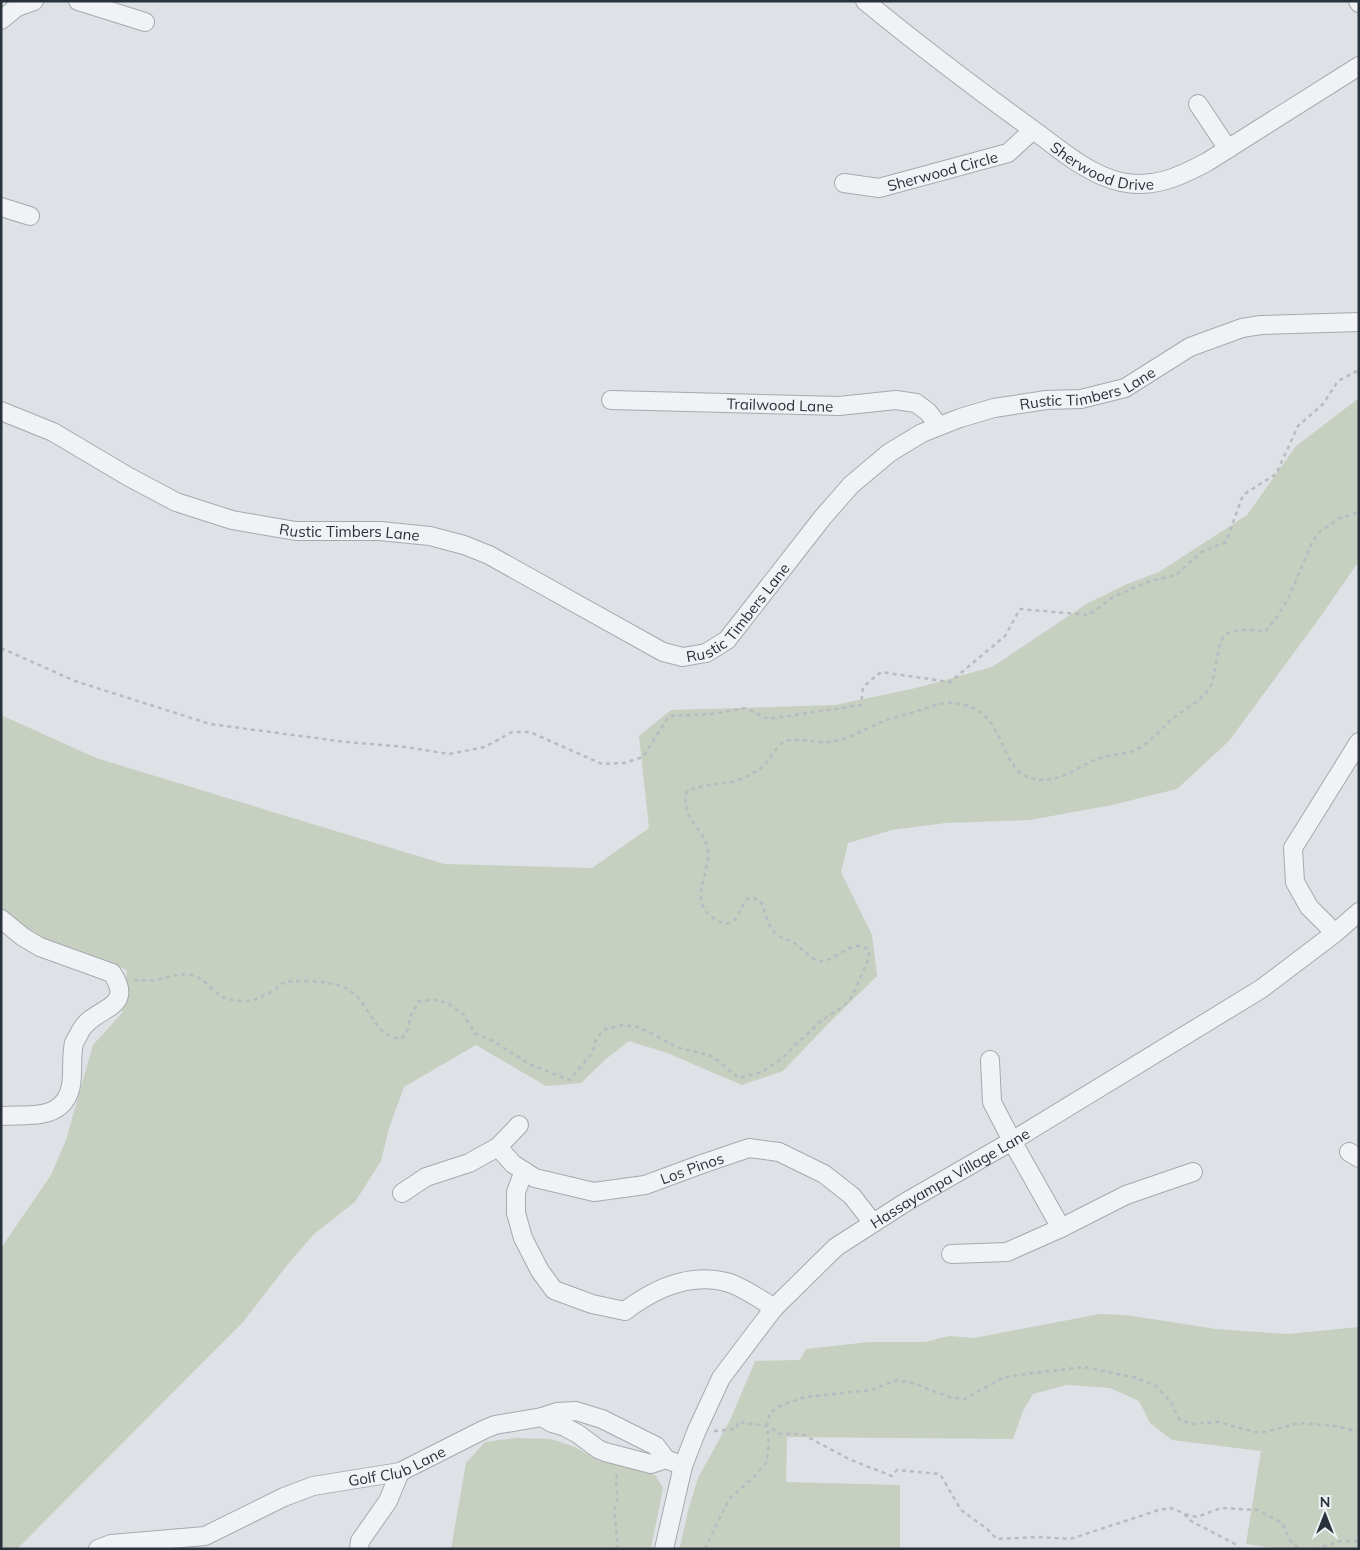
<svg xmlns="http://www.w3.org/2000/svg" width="1360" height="1550" viewBox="0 0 1360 1550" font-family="Mulish,sans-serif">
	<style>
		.green { fill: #c6cfc0 }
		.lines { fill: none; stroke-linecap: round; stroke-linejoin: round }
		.minor-casing { stroke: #a4aaaf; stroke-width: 20 }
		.path { stroke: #b8bcc1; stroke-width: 2.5; stroke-dasharray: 4 4; stroke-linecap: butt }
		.minor { stroke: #f0f2f5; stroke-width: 18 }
		.labels { text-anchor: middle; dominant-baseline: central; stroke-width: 4.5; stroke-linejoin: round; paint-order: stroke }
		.street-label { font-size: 15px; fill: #29323b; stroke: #edf1f4 }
	</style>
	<rect width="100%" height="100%" fill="#dee2e6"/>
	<!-- green -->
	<path class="green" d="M1359,398V561L1321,616L1229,741L1177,789L1112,805L1030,820L945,823L892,830L848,843L841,872L872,935L877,976L825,1027L783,1071L742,1085L667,1053L629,1041L606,1059L581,1083L546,1086L476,1045L404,1087L389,1128L381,1161L355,1202L314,1234L288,1264L243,1322L17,1549H1V1248L51,1175L66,1140L93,1045L122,1013L127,970L95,957L46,940L18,922L1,908V715L96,758L444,864L592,868L649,828L639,736L671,710L835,705L916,688L992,667L1088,603L1125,585L1159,572L1247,515L1296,446Z
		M1100,1314L1126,1315L1216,1329L1288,1334L1359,1327V1549H1280L1246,1544L1261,1451L1172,1440L1150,1423L1139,1401L1110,1388L1067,1385L1033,1394L1023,1411L1013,1439L787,1437L786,1482L900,1485V1549H667L680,1547L688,1511L698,1478L731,1418L755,1361L800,1360L806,1349L869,1342H925L949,1336L974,1338Z
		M516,1438L551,1439L575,1447L599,1461L646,1471L656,1476L663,1488L651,1549H451L466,1463L485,1442Z"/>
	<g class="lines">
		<defs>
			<g id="minor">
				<path d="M78,1L145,22"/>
				<path id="s1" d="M865,1C921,47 978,90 1036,132C1062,151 1089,175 1121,182C1153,189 1179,177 1207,162L1359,66"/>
				<path d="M1358,1L1359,3"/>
				<path d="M1,20L17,7L34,1"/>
				<path d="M1198,104L1228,149"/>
				<path id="s2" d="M844,183L879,188L1008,153L1033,130"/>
				<path d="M1,207L30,216"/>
				<path id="s3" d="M611,400L839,406L896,400L916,403L928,412L939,426"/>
				<path id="s4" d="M1,411L53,432L129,477L176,502L232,520L296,531H380L430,536L464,545L489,555L663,652L683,657L706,653L727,640L823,517L851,485L889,453L922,433L960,418L994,408L1046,400L1081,399L1125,388L1190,347L1242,328L1261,325L1359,322"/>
				<path d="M1,919L23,937L40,947L112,973C136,1010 95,1006 81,1030C79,1034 76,1039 74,1043C69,1063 78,1089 61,1105C47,1119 19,1114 1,1116"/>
				<path d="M1335,933L1309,907L1295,882L1293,848L1359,742"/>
				<path d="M498,1147L519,1125"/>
				<path d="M1349,1152L1359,1158"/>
				<path d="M524,1171L516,1192V1213L523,1238L540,1271L554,1290L592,1304L625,1311C654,1289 690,1273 726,1282C739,1285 762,1300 774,1308"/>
				<path id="s5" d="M402,1193L426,1177L469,1163L498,1147L513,1164L535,1178L594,1192L645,1185L702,1164L749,1148L779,1152L824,1174L852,1196L873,1223"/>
				<path d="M1061,1228L1126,1195L1193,1172"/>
				<path d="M951,1254L1007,1252L1061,1228L1012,1141L992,1102L990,1060"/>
				<path d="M542,1417L552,1423L565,1427L578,1434L598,1449L605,1452L651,1464L666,1459"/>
				<path id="s6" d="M98,1549L111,1544L205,1536L284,1497L313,1486L400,1472L483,1430L495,1425L542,1417L557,1412L576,1411L602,1419L656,1446L666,1459L683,1466"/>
				<path d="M359,1549L360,1541L388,1501L400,1472"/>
				<path id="s7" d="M664,1549L683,1466L697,1430L721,1378L774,1308L836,1247L906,1202L1012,1141L1261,989L1335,933L1359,912"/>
			</g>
		</defs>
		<!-- minor casing -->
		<use href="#minor" class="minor-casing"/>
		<!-- path -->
		<path class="path" d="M1,648L75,681L210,724L346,742L406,747L449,754L485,747L512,732H530L602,764L624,763L643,757L669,716L712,714L746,708L768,719L861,705L863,687L881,672L950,682L1005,636L1020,609L1089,615L1113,597L1150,581L1176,575L1201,552L1226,542L1243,495L1276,474L1298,426L1323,404L1338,381L1359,370
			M134,980C144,981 155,981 164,978C173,976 181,973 191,975C206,978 213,993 225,998C230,1000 239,1001 244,1001C255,1001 267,995 276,989C278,987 279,985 281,984C293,978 326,982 338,985C371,994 371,1040 402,1038L408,1029L410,1017L419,1001L435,1000L448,1003L463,1014L476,1034L493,1041L529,1064L569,1080L593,1052L595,1042L603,1030L623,1025L639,1027L679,1048L712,1056L739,1078L762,1072L780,1060L822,1020L844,1006L851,998L869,958V950C853,937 839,959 823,961C813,963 803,948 794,943C788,939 779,938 774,932C767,924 765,912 762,903L754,898L747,899C737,912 737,932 715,919C685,901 713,872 707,847C702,826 680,818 687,791C701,785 715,785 731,782C741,780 750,775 758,770C771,763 774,745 786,741C801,737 819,745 835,741C853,737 867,728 884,721C894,717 906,715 917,711C938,705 945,699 968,706C1013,719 995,792 1056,778C1072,774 1085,763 1100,758C1111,754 1123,755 1133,751C1149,744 1159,731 1171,720C1185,708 1202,702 1211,685C1216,674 1217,642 1225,635C1235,627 1254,631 1266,631L1279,614L1289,597L1311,545L1318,533L1340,518L1359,512
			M714,1431L736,1429L738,1422L767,1426L781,1434H802L851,1460L892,1476L897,1470L940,1474L961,1510L986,1528L997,1539L1038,1537L1070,1539L1159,1510L1171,1508L1183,1513L1191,1521L1235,1544L1239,1549
			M1185,1514L1197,1517L1221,1508L1258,1510L1282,1523L1290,1540L1299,1549
			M616,1549L618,1545L614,1510L618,1498L616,1488L617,1472
			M705,1549L729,1499L753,1478L766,1463L769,1444L767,1426L770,1413L782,1405L805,1397L871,1390L897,1380L913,1383L949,1397L964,1399L1003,1378L1025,1374L1084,1367L1137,1378L1156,1386L1170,1401L1179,1419L1191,1424L1218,1422L1260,1433L1299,1423L1336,1426L1359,1432
			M1315,1549L1341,1541H1356L1359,1544"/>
		<!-- minor -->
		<use href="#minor" class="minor"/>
	</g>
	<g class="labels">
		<!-- street labels -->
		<g class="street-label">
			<text stroke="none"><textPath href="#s1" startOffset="292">Sherwood Drive</textPath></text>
			<text stroke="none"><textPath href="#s2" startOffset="101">Sherwood Circle</textPath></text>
			<text stroke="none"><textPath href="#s4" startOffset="1245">Rustic Timbers Lane</textPath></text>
			<text stroke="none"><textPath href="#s3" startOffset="169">Trailwood Lane</textPath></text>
			<text stroke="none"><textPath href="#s4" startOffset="375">Rustic Timbers Lane</textPath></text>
			<text stroke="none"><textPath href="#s4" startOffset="811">Rustic Timbers Lane</textPath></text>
			<text stroke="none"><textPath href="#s5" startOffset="318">Los Pinos</textPath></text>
			<text stroke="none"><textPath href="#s7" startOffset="489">Hassayampa Village Lane</textPath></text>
			<text stroke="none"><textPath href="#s6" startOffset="314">Golf Club Lane</textPath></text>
		</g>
	</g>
	<!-- border -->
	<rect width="1360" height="1550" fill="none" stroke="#29323b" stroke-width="5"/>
	<!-- north arrow -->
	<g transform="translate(1325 1515)" stroke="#edf1f4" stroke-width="4" paint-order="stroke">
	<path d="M0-4L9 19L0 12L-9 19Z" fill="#29323b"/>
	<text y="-8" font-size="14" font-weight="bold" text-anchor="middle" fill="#29323b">N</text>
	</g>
</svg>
